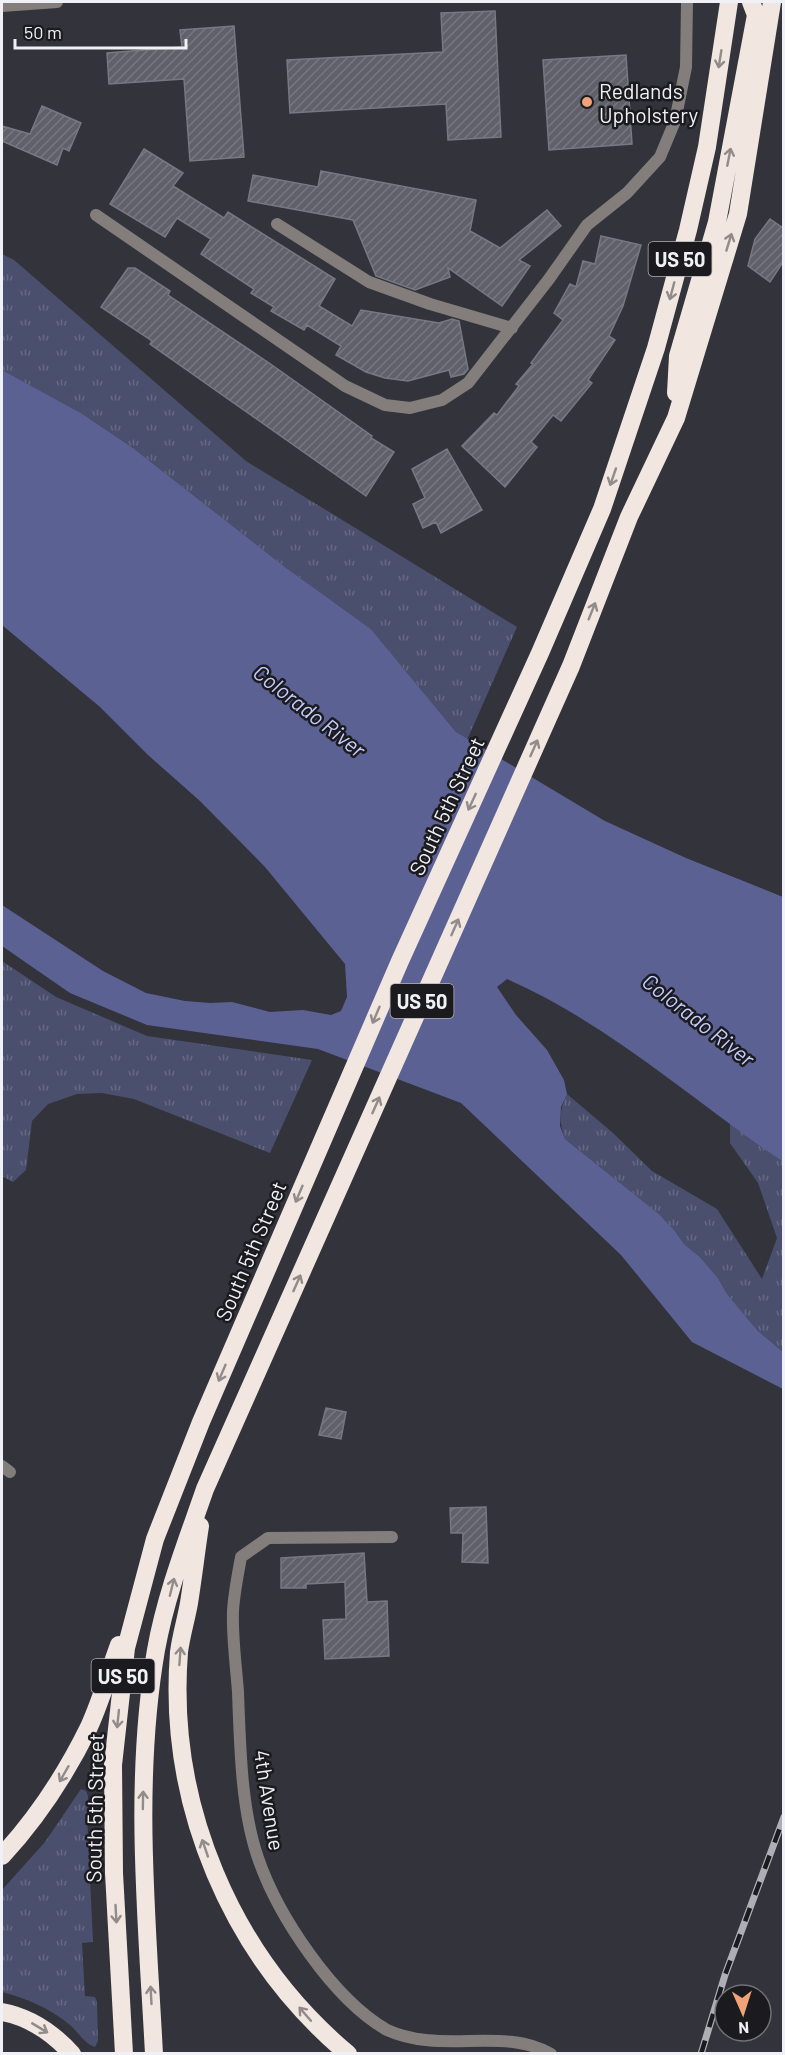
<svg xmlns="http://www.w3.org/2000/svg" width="785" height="2055" viewBox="0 0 785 2055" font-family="Barlow,sans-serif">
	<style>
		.grass { fill: url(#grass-tufts) }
		.water { fill: #5c6194 }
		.building { fill: url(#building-hatch); stroke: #777982; stroke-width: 1.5 }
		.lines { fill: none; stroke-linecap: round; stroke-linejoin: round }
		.street { stroke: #837e7c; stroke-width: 12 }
		.highway { stroke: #f1e6e0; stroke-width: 18 }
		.rail-casing { stroke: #aeafb5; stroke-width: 7 }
		.rail { stroke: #1b1b1f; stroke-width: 4.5; stroke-dasharray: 14; stroke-linecap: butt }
		.oneway { stroke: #918b89 }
		.poi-dot { fill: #efa377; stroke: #1b1b1f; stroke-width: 2 }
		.labels { text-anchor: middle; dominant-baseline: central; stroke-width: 5; stroke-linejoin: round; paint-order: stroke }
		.shield { fill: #1b1b1f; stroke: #b0b1b6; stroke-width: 1.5 }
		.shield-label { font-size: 20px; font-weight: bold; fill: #f0f1f6 }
		.poi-label { font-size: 21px; fill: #f0f1f6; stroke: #1b1b1f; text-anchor: start }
		.street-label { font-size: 21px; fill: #f0f1f6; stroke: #1b1b1f }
		.water-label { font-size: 22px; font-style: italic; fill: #c5ccfc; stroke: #1b1b1f }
	</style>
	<defs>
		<pattern id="grass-tufts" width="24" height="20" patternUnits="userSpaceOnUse" patternTransform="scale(1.5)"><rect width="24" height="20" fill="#4b4f6e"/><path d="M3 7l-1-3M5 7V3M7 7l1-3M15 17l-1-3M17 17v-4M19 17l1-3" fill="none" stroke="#656983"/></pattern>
		<pattern id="building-hatch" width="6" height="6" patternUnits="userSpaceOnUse" patternTransform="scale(1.5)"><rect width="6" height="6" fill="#5f6069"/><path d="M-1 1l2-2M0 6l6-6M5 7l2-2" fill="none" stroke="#76777f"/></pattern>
	</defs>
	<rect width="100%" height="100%" fill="#32333b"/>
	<!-- grass -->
	<path class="grass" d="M2,254L14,260L246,461L517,627L467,740L456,732L371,629L285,567L133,448L81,413L2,370Z
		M2,961L56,997L147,1036L312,1060L270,1153L134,1099L102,1093L77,1094L48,1104L32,1121L26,1170L13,1182L2,1176Z
		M567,1094L613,1133L652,1171L717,1209L762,1279L777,1238L758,1183L730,1143V1123L783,1162V1352L758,1331L727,1294L718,1278L700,1257L684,1244L675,1231L659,1214L565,1139C559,1123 559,1110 567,1094Z
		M81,1789L86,1791L88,1796L87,1816L93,1942L82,1943L85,1996L95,1997L97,2002L98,2041L95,2047C85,2044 78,2032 70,2025C51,2009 26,1998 2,1992V1890L45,1842Z"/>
	<!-- water -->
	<path class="water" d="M2,370L81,413L133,448L285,567L371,629L456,732L605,821L686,858L783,897V1162C692,1100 609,1024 507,979L497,987L516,1015L547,1050L564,1080L567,1094L561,1107L560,1126L565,1139L659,1214L675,1231L684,1244L700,1257L718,1278L727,1294L758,1331L783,1352V1389L692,1342L621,1255L461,1103L318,1049L147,1025L70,993L2,946V905L103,971L146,993L185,1001L210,1003L232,1002L270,1012L303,1010L331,1015L341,1011L347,997L345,964L265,867L200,801L148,755L100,707L2,625Z"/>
	<!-- building -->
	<path class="building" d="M495,11L501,137L448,140L446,104L290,113L287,60L443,52L441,13Z
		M234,26L244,157L190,161L184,79L109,84L107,53L182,47L180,30Z
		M626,55L632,144L549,150L543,60Z
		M42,106L81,123L69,151L63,148L57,165L2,141V126L30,134Z
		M144,149L183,173L173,186L224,218L228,212L335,279L319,306L352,326L361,310L439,323L452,319L459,321L468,369L464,374L451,377L449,370L408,381L385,378L366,372L336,355L341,346L307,325L304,330L271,311L274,307L251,293L254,289L201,254L211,239L177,218L165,237L110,204Z
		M321,171L476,200L470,231L500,248L547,210L561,226L519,260L530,266L502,306L448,268L450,277L415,290L376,276L353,220L248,201L253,175L318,187Z
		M770,219L783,228V262L770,282L748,266L755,239Z
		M601,236L641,245L623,306L609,336L615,340L588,380L592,383L561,421L553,415L531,442L537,447L505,487L462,446L494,413L497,415L519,386L516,384L533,364L531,363L563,320L554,313L570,284L576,287L583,261L595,264Z
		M128,268H135L170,291L168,295L272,365L372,436L371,438L394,452L366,496L150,344L152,341L101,307Z
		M447,449L482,510L441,533L436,522L423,528L413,504L425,498L412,469Z
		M326,1408L346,1412L341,1439L319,1435Z
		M486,1507L488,1563L462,1562L463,1533H451L450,1508Z
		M364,1553L367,1602L387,1601L389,1656L325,1659L323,1620L346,1619L345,1582L306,1584V1588H281V1558Z"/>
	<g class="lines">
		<!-- street -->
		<path class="street" d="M2,6L57,2
			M96,215L345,386L385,405L410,408L442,400L468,383L549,279L587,225L627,193L660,157L675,121L686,67L687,2
			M277,224L369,282L430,304L512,328
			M2,1466L10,1472
			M392,1537L268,1538L241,1557C238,1574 234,1593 233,1611C232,1637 236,1665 238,1692C240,1745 241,1809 258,1858C278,1916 333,1999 387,2030C442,2055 502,2026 551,2054"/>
		<!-- highway -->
		<path class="highway" d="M676,393L678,356L717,222L756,15L751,2
			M200,1526C196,1552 193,1578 189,1603C186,1620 181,1636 179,1652C167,1804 231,1956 348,2054
			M2,1856C37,1818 66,1774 89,1727C101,1701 109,1672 119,1645
			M2,2012C29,2017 53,2033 72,2054
			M124,2054L114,1873L113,1765L126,1648L155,1539L201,1422L400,961L540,653L602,509L656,348L688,230L707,147L729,2
			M154,2054C147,1919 133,1783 156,1650C166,1594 187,1541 205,1489L571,666L629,517L676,418L738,214L772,2"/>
		<defs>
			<path id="rail" d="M701,2054L725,1975L784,1817"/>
		</defs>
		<!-- rail casing -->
		<use href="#rail" class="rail-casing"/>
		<!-- rail -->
		<use href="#rail" class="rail"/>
	</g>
	<!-- one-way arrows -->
	<defs><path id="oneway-shaft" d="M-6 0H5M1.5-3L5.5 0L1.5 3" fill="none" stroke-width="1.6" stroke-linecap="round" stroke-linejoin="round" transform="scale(1.5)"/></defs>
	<g class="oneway">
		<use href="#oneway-shaft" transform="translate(720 59) rotate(99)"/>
		<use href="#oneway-shaft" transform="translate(729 157) rotate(-79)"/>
		<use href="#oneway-shaft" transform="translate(729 242) rotate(-73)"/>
		<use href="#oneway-shaft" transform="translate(672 291) rotate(105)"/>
		<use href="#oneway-shaft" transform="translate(613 477) rotate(109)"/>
		<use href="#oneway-shaft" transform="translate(592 611) rotate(-68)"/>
		<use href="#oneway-shaft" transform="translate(534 748) rotate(-66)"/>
		<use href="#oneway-shaft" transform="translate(472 802) rotate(115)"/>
		<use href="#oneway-shaft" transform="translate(455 927) rotate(-66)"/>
		<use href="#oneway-shaft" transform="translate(376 1015) rotate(113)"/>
		<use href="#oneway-shaft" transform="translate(376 1105) rotate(-66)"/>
		<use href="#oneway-shaft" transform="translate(299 1194) rotate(113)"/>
		<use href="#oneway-shaft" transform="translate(297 1283) rotate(-66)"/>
		<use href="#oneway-shaft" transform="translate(222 1373) rotate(113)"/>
		<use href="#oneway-shaft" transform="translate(172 1587) rotate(-76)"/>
		<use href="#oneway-shaft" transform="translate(180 1656) rotate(-86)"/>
		<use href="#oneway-shaft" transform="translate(118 1719) rotate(96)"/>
		<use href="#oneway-shaft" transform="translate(64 1774) rotate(120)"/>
		<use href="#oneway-shaft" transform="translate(143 1800) rotate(-89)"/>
		<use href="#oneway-shaft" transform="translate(205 1848) rotate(-109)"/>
		<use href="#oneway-shaft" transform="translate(116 1914) rotate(87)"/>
		<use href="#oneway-shaft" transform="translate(151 1995) rotate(-93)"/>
		<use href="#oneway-shaft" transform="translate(305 2014) rotate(-131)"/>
		<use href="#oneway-shaft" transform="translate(40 2028) rotate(31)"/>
	</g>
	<!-- markers -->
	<circle class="poi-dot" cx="587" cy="102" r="6"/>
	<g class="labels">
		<!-- shield labels -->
		<g class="shield">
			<rect x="648.5" y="242" width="63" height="34" rx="4.5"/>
			<rect x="390.5" y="984" width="63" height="34" rx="4.5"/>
			<rect x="91.5" y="1659" width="63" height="34" rx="4.5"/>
		</g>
		<g class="shield-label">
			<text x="680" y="259">US 50</text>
			<text x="422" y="1001">US 50</text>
			<text x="123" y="1676">US 50</text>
		</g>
		<!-- poi labels -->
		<g class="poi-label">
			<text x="599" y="90">Redlands<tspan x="599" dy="24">Upholstery</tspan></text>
		</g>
		<!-- street labels -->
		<g class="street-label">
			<text transform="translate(446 806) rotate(-65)">South 5th Street</text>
			<text transform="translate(250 1251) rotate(-67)">South 5th Street</text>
			<text transform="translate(270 1800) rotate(81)">4th Avenue</text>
			<text transform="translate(94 1808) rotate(-89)">South 5th Street</text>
		</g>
		<!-- water labels -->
		<g class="water-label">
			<text transform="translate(310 710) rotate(38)">Colorado River</text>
			<text transform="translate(699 1019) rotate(38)">Colorado River</text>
		</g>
	</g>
	<!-- border -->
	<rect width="785" height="2055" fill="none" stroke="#f0f1f6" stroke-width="6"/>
	<!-- north arrow -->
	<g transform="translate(743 2013) rotate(177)"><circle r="28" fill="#1b1b1f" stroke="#707175" stroke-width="1.5"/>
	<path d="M0-4.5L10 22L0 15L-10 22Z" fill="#efa377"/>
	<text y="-9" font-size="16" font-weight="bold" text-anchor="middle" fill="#f0f1f6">N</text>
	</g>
	<!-- scale -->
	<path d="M15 39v9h171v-9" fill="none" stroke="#f0f1f6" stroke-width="3"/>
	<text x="24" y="39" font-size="18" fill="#f0f1f6" stroke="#1b1b1f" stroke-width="4.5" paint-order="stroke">50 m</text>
</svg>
